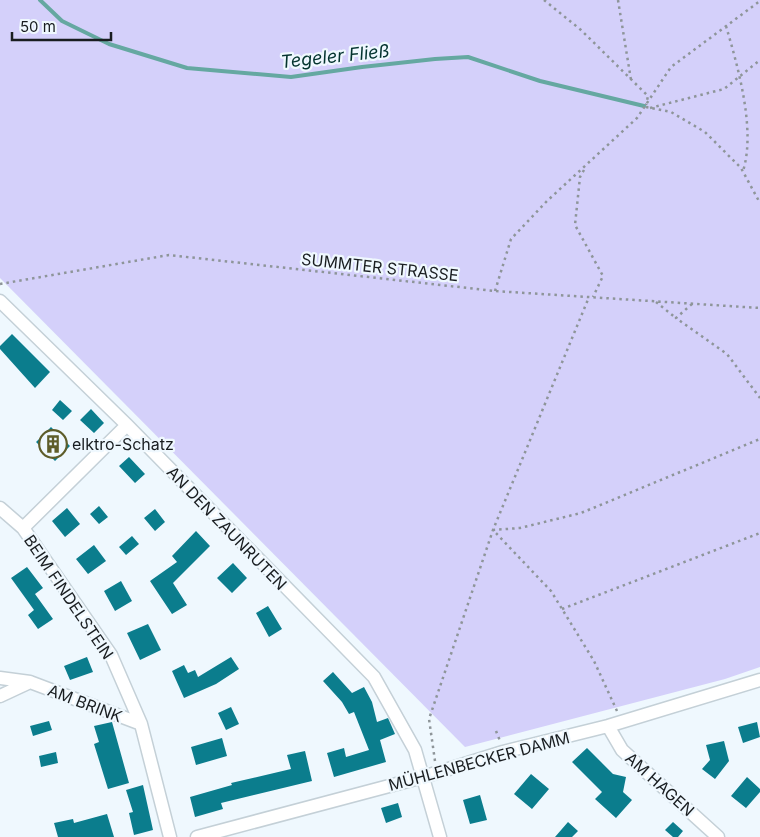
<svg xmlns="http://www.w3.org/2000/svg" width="760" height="837" viewBox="0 0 760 837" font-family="Inter,sans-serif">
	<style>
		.green { fill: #d4d0fa }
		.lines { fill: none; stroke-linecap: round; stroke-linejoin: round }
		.stream { stroke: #65a8a1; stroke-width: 4 }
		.building { fill: #0b7d8d }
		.minor-casing { stroke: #c4d0d7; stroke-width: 15 }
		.path { stroke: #8e9599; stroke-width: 2.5; stroke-dasharray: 2.5 4; stroke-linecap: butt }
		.minor { stroke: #fff; stroke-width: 12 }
		.labels { text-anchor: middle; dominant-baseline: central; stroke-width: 4.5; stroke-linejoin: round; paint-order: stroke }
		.street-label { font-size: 16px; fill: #191d20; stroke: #eff8fe }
		.poi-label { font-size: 16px; fill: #191d20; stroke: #eff8fe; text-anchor: start }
		.water-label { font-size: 18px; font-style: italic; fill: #04342f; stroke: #eff8fe }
	</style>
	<rect width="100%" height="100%" fill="#eff8fe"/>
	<!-- green -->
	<path class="green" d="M0,0H760V667L725,679L465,747L0,278Z"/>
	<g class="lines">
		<!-- stream -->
		<path class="stream" d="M40,0L62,21L109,44L187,68L291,77L362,67L435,59L468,57L540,81L644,106"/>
	</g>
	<!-- building -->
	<path class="building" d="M12,334L50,372L35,388L0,349V346Z
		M60,400L72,411L63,420L52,410Z
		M91,409L104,423L94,433L80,420Z
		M51,427L70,446L55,461L36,442Z
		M129,457L145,474L135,483L119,466Z
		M99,506L108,517L99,524L90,514Z
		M67,508L80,524L65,537L52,521Z
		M155,509L165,522L155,531L144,518Z
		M196,531L210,546L173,583L187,605L172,614L150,581L177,562L172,556Z
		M132,536L139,544L126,555L119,547Z
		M94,545L106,561L88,574L76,559Z
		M233,563L247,578L232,593L217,578Z
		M27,567L43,588L35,594L53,619L38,629L28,615L34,610L11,578Z
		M121,581L132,601L115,611L104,591Z
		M268,606L282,629L269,637L256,613Z
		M148,624L161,650L140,660L127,633Z
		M87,657L93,672L70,680L64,666Z
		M231,657L239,669L216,684L184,698L172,671L184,665L188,673L195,670L198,677Z
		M333,672L352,693L364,687L372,702L377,722L388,718L395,734L380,740L386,762L334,777L327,753L344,748L346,757L369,750L354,712L349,714L342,702L323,681Z
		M231,707L239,724L226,730L218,713Z
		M49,721L52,730L33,736L30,726Z
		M112,722L129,783L108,789L94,744L99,742L94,726Z
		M757,722L760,737L743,743L738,727Z
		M222,738L227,756L196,765L191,747Z
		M724,741L729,761L715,779L702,769L710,760L706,745Z
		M587,748L613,774L626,777L623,792L632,800L616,818L595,799L602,792L572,762Z
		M305,751L312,781L221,803L223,809L195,817L190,797L232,785L231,783L291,769L287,755Z
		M56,752L58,763L41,767L39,756Z
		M531,774L549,789L532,809L514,794Z
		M747,777L760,789V792L746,808L731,796Z
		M143,785L153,830L134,835L129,813L133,812L126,790Z
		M480,795L487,820L470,824L463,800Z
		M398,803L402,817L386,823L381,808Z
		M107,814L114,837H58L54,823L73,819L74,823Z
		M568,822L578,831L572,837H555Z
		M673,822L683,831L678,837H673L665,830Z"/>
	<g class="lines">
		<defs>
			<path id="minor" d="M0,301L127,425L374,677L415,750L440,837
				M0,508L23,528L111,655L141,724L170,837
				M23,528L127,425
				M0,678L30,682L141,724
				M0,696L30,682
				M608,726L622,750L718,837
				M197,837L423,777L503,752L608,726L760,680"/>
		</defs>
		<!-- minor casing -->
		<use href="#minor" class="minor-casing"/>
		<!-- path -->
		<path class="path" d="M544,0L581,30L648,96L646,105
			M618,0L631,80
			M726,26C738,67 756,130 743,171
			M646,107L671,112L705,132L741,168L760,203
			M650,108L724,89L760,60
			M584,170L580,177L575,225L603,276L593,297
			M0,284L169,255L495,291L760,308
			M495,291L511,239L547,201L637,118L671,67L760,1
			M656,302L676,318
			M692,304L676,318L727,354L760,398
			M562,609L760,533
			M617,711L594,661L551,591L493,530L520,528L581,513L760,439
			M496,731L500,741
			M435,761L429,719L493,530L589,297"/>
		<!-- minor -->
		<use href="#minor" class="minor"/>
	</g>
	<!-- icons -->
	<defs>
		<symbol id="building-ring" viewBox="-11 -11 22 22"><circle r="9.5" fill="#eff8fe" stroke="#5e5d2a" stroke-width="1.5"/><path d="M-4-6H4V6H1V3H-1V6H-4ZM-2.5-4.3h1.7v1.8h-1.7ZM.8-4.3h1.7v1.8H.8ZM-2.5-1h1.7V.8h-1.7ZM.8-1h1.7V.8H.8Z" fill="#5e5d2a"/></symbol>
	</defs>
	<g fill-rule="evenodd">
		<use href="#building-ring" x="37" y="428" width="32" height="32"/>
	</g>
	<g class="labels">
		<!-- street labels -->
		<g class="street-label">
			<text transform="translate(380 267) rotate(6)">SUMMTER STRASSE</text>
			<text transform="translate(227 528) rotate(46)">AN DEN ZAUNRUTEN</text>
			<text transform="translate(69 597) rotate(56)">BEIM FINDELSTEIN</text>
			<text transform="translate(85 703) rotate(21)">AM BRINK</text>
			<text transform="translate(479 761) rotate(-15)">MÜHLENBECKER DAMM</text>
			<text transform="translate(660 784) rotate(42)">AM HAGEN</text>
		</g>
		<!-- poi labels -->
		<g class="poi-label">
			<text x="72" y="444">elktro-Schatz</text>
		</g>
		<!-- water labels -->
		<g class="water-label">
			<text transform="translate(335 56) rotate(-6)">Tegeler Fließ</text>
		</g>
	</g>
	<!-- scale -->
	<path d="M12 32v8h99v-8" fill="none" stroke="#191d20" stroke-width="2.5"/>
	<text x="20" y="32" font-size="15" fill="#191d20" stroke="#eff8fe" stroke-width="4" paint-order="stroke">50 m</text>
</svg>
